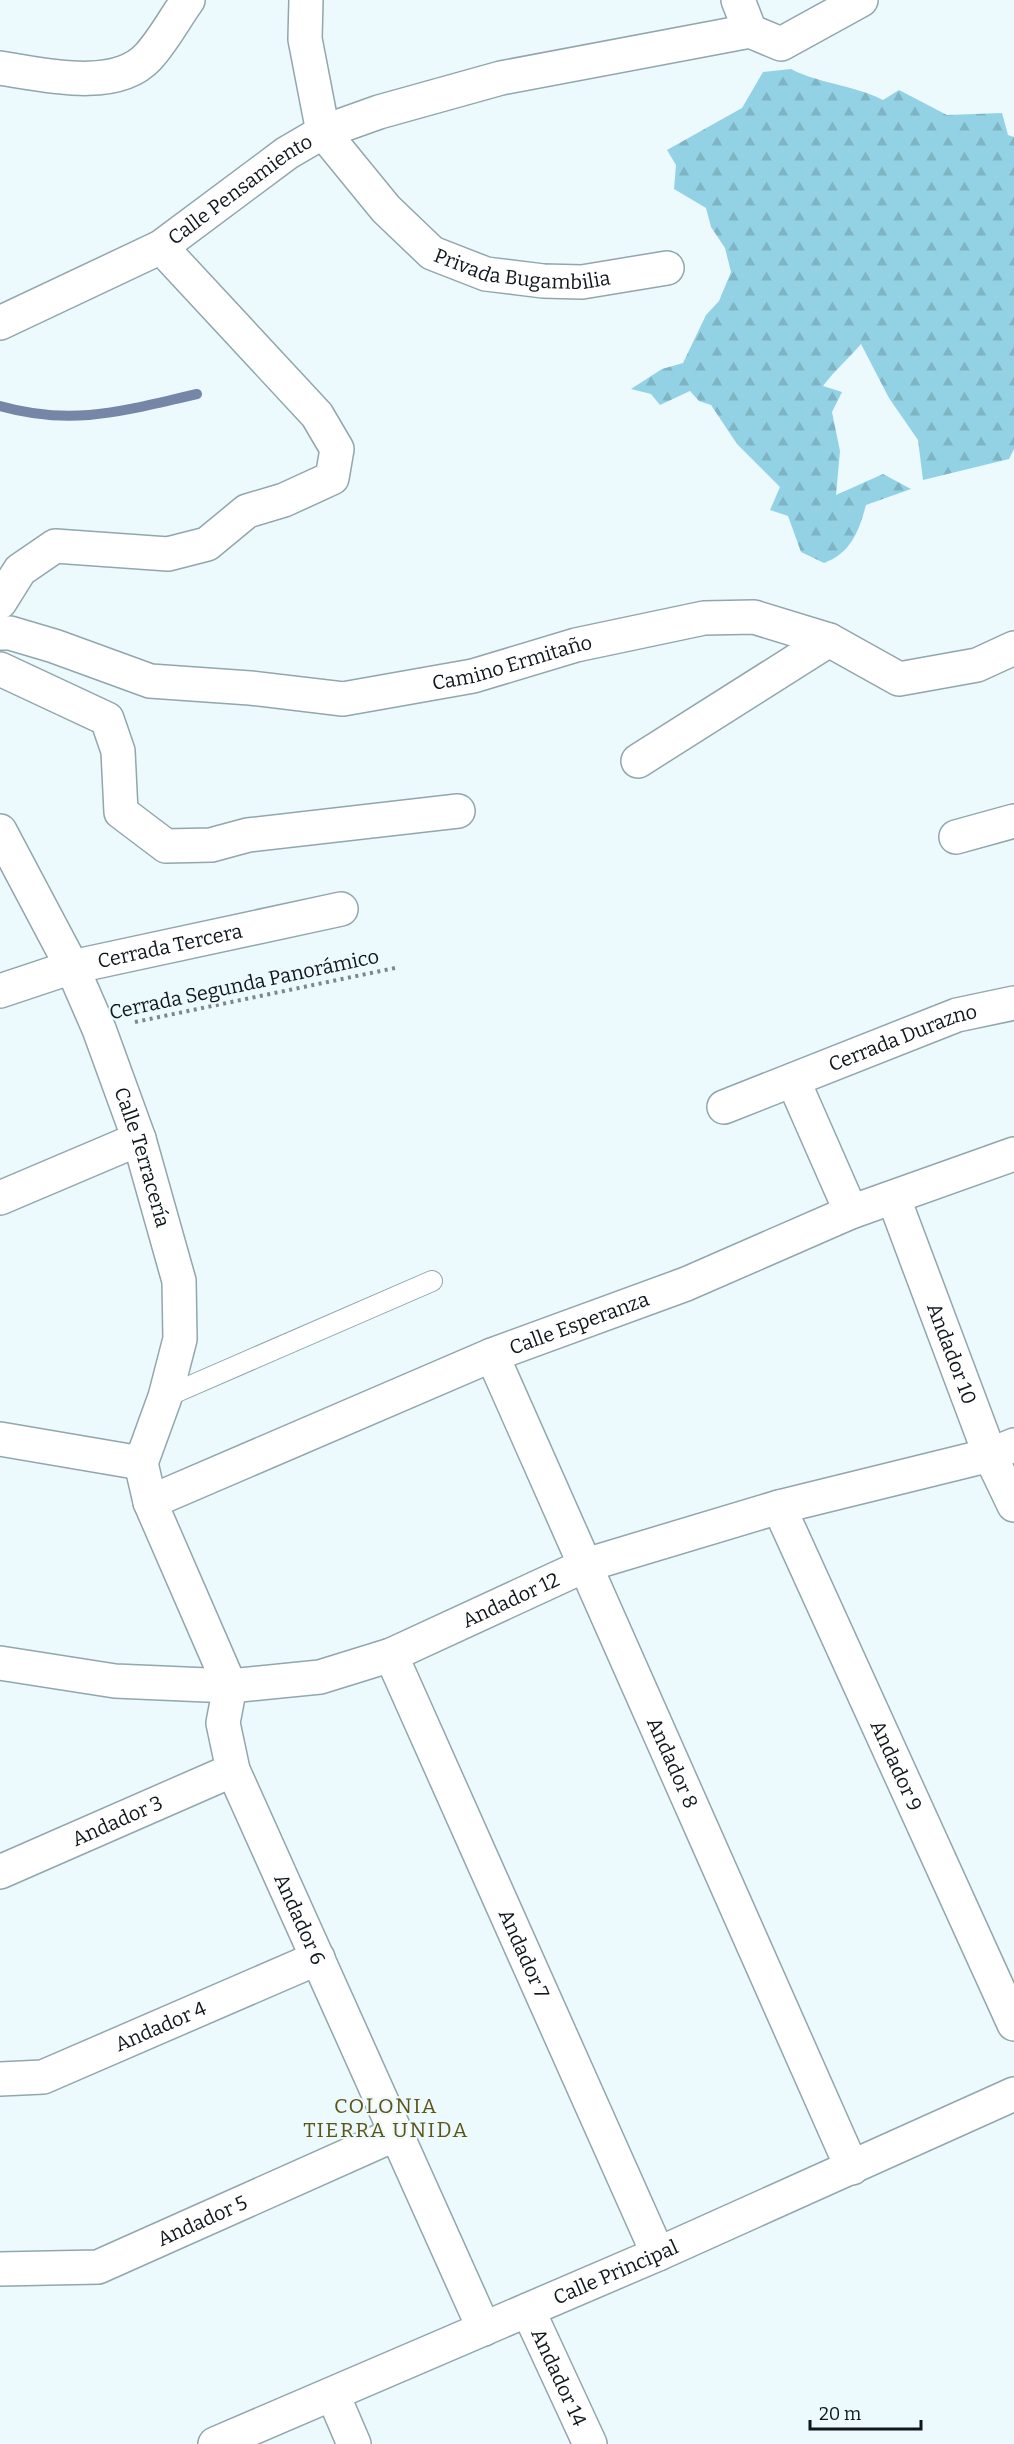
<svg xmlns="http://www.w3.org/2000/svg" width="1014" height="2444" viewBox="0 0 1014 2444" font-family="Bitter,serif">
	<style>
		.forest { fill: url(#forest-firs) }
		.lines { fill: none; stroke-linecap: round; stroke-linejoin: round }
		.stream { stroke: #7586a7; stroke-width: 10 }
		.service-casing { stroke: #92a6ad; stroke-width: 22 }
		.minor-casing { stroke: #92a6ad; stroke-width: 36 }
		.path { stroke: #7d878a; stroke-width: 4; stroke-dasharray: 3 4.5; stroke-linecap: butt }
		.service { stroke: #fff; stroke-width: 20 }
		.minor { stroke: #fff; stroke-width: 33 }
		.labels { text-anchor: middle; dominant-baseline: central; stroke-width: 4.5; stroke-linejoin: round; paint-order: stroke }
		.street-label { font-size: 20px; fill: #10171a; stroke: #ecf9fd }
		.neighbourhood-label { font-size: 21px; letter-spacing: 1.5px; fill: #5c5518; stroke: #ecf9fd }
	</style>
	<defs>
		<pattern id="forest-firs" width="22" height="20" patternUnits="userSpaceOnUse" patternTransform="scale(1.5)"><rect width="22" height="20" fill="#93d2e5"/><path d="M5 1l3.5 6h-7zM16 11l3.5 6h-7z" fill="#7eb4c4"/></pattern>
	</defs>
	<rect width="100%" height="100%" fill="#ecf9fd"/>
	<!-- forest -->
	<path class="forest" d="M791,69C820,84 854,85 883,100L899,90L947,115L1002,113L1008,135L1014,137V449L1009,459L923,480L918,440L889,398L861,344C848,359 835,370 823,386L842,392L832,412L840,451L836,495L883,474L911,489L866,505C859,531 851,553 824,563L801,552L788,516L770,510L780,487L737,444L711,405L699,401L690,391L660,405L651,394L631,389L662,369L683,363L706,315L719,301L731,272L725,248L711,227L706,208L674,189L676,165L667,150L742,108L763,72Z"/>
	<g class="lines">
		<!-- stream -->
		<path class="stream" d="M0,406C74,427 126,410 197,394"/>
		<defs>
			<path id="service" d="M165,1397L432,1281"/>
			<g id="minor">
				<path id="s1" d="M306,0L305,39L323,132L386,209L432,253L486,274L543,281L582,282L667,268"/>
				<path d="M738,0L750,31"/>
				<path d="M0,68C41,74 115,93 148,57C163,41 175,18 188,0"/>
				<path id="s2" d="M0,323L161,247L287,153L323,132L379,112L501,78L750,31L781,44L861,0"/>
				<path d="M0,602L20,570L55,546L168,554L207,544L247,511L284,500L332,478L337,449L317,415L161,247"/>
				<path id="s3" d="M0,633H10L54,646L150,681L250,688L343,699L473,676L576,645L704,618L754,617L829,640L899,679L977,665L1014,648"/>
				<path d="M0,669L107,719L118,751L121,812L166,846L211,845L248,835L458,811"/>
				<path d="M638,761L829,640"/>
				<path id="s4" d="M0,831L72,967L99,1029L139,1139L179,1281L180,1339L165,1397L141,1463L150,1502L230,1686L223,1723L233,1770L484,2329"/>
				<path d="M956,837L1014,821"/>
				<path id="s5" d="M0,991L72,967L341,909"/>
				<path d="M793,1080L851,1212"/>
				<path id="s6" d="M724,1107L957,1015L1014,1003"/>
				<path d="M0,1198L139,1139"/>
				<path id="s7" d="M894,1199L990,1455L1014,1505"/>
				<path id="s8" d="M492,1355L852,2168"/>
				<path d="M0,1439L141,1463"/>
				<path id="s9" d="M150,1502L492,1355L686,1284L851,1212L1014,1154"/>
				<path id="s10" d="M779,1507L1014,2024"/>
				<path id="s11" d="M391,1655L658,2254"/>
				<path id="s12" d="M0,1663L115,1681L230,1686L320,1677L391,1655L586,1565L779,1507L990,1455L1014,1445"/>
				<path id="s13" d="M0,1872L233,1770"/>
				<path id="s14" d="M0,2079L43,2077L318,1958"/>
				<path id="s15" d="M0,2269L98,2267L396,2134"/>
				<path id="s16" d="M528,2310L590,2444"/>
				<path d="M333,2395L354,2444"/>
				<path id="s17" d="M215,2444L658,2254L1014,2094"/>
			</g>
		</defs>
		<!-- service casing -->
		<use href="#service" class="service-casing"/>
		<!-- minor casing -->
		<use href="#minor" class="minor-casing"/>
		<!-- path -->
		<path class="path" d="M135,1022L395,968"/>
		<!-- service -->
		<use href="#service" class="service"/>
		<!-- minor -->
		<use href="#minor" class="minor"/>
	</g>
	<g class="labels">
		<!-- street labels -->
		<g class="street-label">
			<text stroke="none"><textPath href="#s2" startOffset="276">Calle Pensamiento</textPath></text>
			<text stroke="none"><textPath href="#s1" startOffset="390">Privada Bugambilia</textPath></text>
			<text stroke="none"><textPath href="#s3" startOffset="525">Camino Ermitaño</textPath></text>
			<text stroke="none"><textPath href="#s5" startOffset="176">Cerrada Tercera</textPath></text>
			<text transform="translate(244 984) rotate(-12)">Cerrada Segunda Panorámico</text>
			<text stroke="none"><textPath href="#s6" startOffset="192">Cerrada Durazno</textPath></text>
			<text stroke="none"><textPath href="#s4" startOffset="357">Calle Terracería</textPath></text>
			<text stroke="none"><textPath href="#s9" startOffset="465">Calle Esperanza</textPath></text>
			<text stroke="none"><textPath href="#s7" startOffset="165">Andador 10</textPath></text>
			<text stroke="none"><textPath href="#s12" startOffset="528">Andador 12</textPath></text>
			<text stroke="none"><textPath href="#s8" startOffset="446">Andador 8</textPath></text>
			<text stroke="none"><textPath href="#s10" startOffset="284">Andador 9</textPath></text>
			<text stroke="none"><textPath href="#s13" startOffset="128">Andador 3</textPath></text>
			<text stroke="none"><textPath href="#s4" startOffset="1164">Andador 6</textPath></text>
			<text stroke="none"><textPath href="#s11" startOffset="327">Andador 7</textPath></text>
			<text stroke="none"><textPath href="#s14" startOffset="171">Andador 4</textPath></text>
			<text stroke="none"><textPath href="#s15" startOffset="212">Andador 5</textPath></text>
			<text stroke="none"><textPath href="#s17" startOffset="436">Calle Principal</textPath></text>
			<text stroke="none"><textPath href="#s16" startOffset="74">Andador 14</textPath></text>
		</g>
		<!-- neighbourhood labels -->
		<g class="neighbourhood-label">
			<text x="386" y="2106">COLONIA<tspan x="386" dy="24">TIERRA UNIDA</tspan></text>
		</g>
	</g>
	<!-- scale -->
	<path d="M810 2420v9h111v-9" fill="none" stroke="#10171a" stroke-width="3"/>
	<text x="819" y="2420" font-size="18" fill="#10171a" stroke="#ecf9fd" stroke-width="4.5" paint-order="stroke">20 m</text>
</svg>
